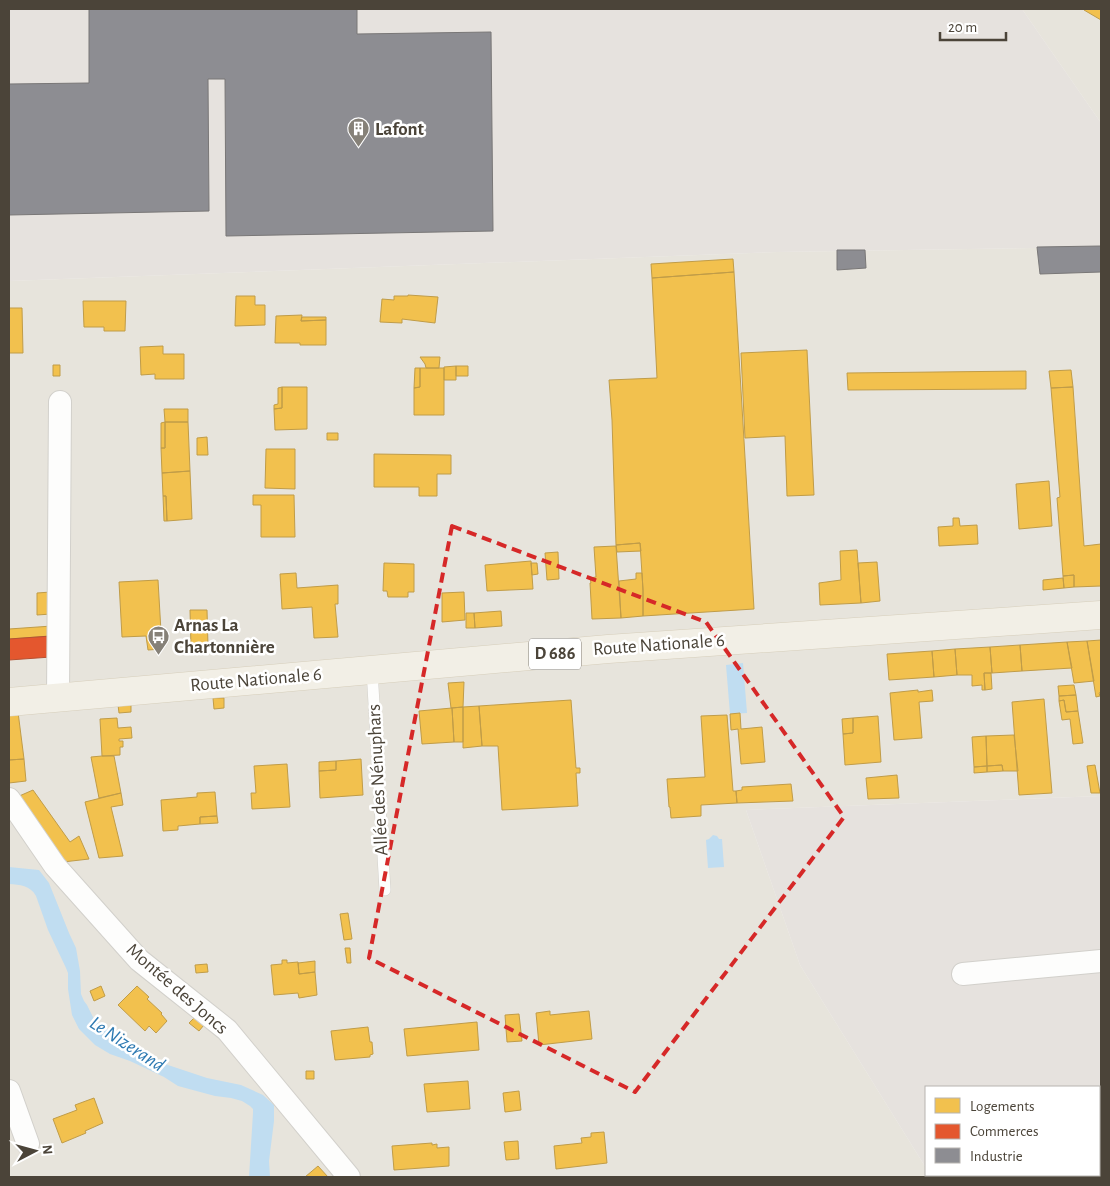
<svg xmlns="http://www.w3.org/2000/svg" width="1110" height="1186" viewBox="0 0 1110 1186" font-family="'Alegreya Sans',sans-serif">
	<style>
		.residential { fill: #e7e4dc }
		.industrial { fill: #e6e2de }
		.water { fill: #c0ddf1 }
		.homes { fill: #f2c14e; stroke: #c09c48 }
		.shops { fill: #e4572e; stroke: #b65131 }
		.industry { fill: #8d8d92; stroke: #797777 }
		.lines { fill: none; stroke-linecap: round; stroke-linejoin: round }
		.lane-casing { stroke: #d2d0cb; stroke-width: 12 }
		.street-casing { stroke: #d2d0cb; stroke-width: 24 }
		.primary-casing { stroke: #d6cebb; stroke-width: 29 }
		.lane { stroke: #fdfdfc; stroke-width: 11 }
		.street { stroke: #fdfdfc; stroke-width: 22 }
		.primary { stroke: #f2efe6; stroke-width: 28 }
		.marked { fill: none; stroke: #d62828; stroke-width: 4; stroke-dasharray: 10 6; stroke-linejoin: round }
		.labels { text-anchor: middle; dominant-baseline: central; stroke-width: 5; stroke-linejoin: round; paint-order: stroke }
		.shield { fill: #fff; stroke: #817c74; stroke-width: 1 }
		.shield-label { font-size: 18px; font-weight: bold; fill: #4b4439 }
		.poi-label { font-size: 19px; font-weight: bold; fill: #4b4439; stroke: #fff; text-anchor: start }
		.street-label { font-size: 19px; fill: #4b4439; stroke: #fff }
		.water-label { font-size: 20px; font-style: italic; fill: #2e7ab2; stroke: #fff }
	</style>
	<rect width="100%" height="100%" fill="#f4f2ee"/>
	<!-- residential -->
	<path class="residential" d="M1022,9H1101V123Z
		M1101,247V796L746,810L800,965L926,1168V1175H930L932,1177H9V281L777,252Z"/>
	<!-- industrial -->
	<path class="industrial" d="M9,9H1022L1101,123V247L777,252L9,281Z
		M1101,796V1177H932L930,1175H1099V1087H926V1168L800,965L746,810Z"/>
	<!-- water -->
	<path class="water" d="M743,663L747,713L730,714L726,665Z
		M713,835L717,836L719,839H722L724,867L708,868L706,840L709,839Z
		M9,867L39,870L49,883L69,933L76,948L80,971L81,994L84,1001L87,1005L95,1021L140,1050L168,1065L207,1078L241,1085L263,1095L274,1105V1121L269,1161L270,1177H249L253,1113V1109L250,1106L242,1101L231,1098L215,1096L178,1086L164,1077L130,1061L110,1054L95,1045L79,1029L72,1015L68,989V973L66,968L48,930L36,896C30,885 20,885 9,884Z"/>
	<!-- homes -->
	<path class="homes" d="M1084,9H1101V20L1084,10Z
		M733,259L734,272L652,278L651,264Z
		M734,272L754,609L643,616V590L640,543L616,545L612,420L609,380L657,378L652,278Z
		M408,295L438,297L435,323L402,319V323L380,322L382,299L394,300V296H408Z
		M236,296H255V305H265V325L235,326Z
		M83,301H126L125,331H104V327H84Z
		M9,308H22L23,353H9Z
		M302,315L301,321L326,320V345H300V343H275L276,316Z
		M302,317H326V320L301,321Z
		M163,346V354H184V379H155V374L141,375L140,347Z
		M807,350L814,495L787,496L785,436L745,438L741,353Z
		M420,357H440L439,368H426L425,364Z
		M53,365H60V376H53Z
		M456,366H468V376H456Z
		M456,366V380H444V367Z
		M415,368H420V387L414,388Z
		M420,368H444V415H414V388L420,387Z
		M1071,370L1073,387L1051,388L1049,371Z
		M1026,371V389L848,390L847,373Z
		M282,387V408L274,409V405L278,404V388Z
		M282,387H307V429L275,430L274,409L282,408Z
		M1073,387L1084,546L1101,544V586L1074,587V575L1063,576L1057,498L1060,497L1051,388Z
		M164,409H188V422H165Z
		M165,422V448H161V423Z
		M165,422H188L190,471L162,473L161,448H165Z
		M327,433H338V440H327Z
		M207,437L208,455H197V438Z
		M266,449H295V489L265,488Z
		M374,454L451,455V474H437V496H419V487H374Z
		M190,471L192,519L167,521L166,496H163L162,473Z
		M1049,481L1052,526L1019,529L1016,484Z
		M253,495H294L295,537H261V505H253Z
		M163,496H166L167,521H164Z
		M953,518H959L960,526L977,525L978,544L939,546L938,527L953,526Z
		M640,543L641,551L617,552L616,545Z
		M616,546L621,618L592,619L590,583H591L590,578L596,577L594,547Z
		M857,550L861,603L820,605L819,583L841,580L840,551Z
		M558,552L559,579L547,580L545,553Z
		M531,561L533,589L487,591L485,565Z
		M877,562L880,601L861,603L858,563Z
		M384,563L414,564V592H408V597H388L387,591H383Z
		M531,563H537L538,574L532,575Z
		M296,573L297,588L338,585V604H335L338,637L314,638L312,607L282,609L280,574Z
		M636,573H642L643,590V616L621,618L619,581L636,579Z
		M1074,575V587L1064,588L1063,576Z
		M1063,578L1064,588L1043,590V580Z
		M158,580L162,649L148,650L146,636L122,637L119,582Z
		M51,592V614L37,615V593Z
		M464,592L465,620L442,622V593Z
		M190,610H207L208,646L191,647Z
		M501,611L502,626L475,628L474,613Z
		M466,613H474L475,628H466Z
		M52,626L51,636L9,639V629Z
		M1101,640V692L1099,693L1100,696L1096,697L1087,641Z
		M1087,641L1094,681L1074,683L1067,642Z
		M1067,642L1072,668L1022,671L1020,645Z
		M1020,645L1022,671L992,673L990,647Z
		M990,647L992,673H984L985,690H982V685L972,686V675H957L955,649Z
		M955,649L957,675L934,677L932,651Z
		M932,651L934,677L889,680L887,654Z
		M984,673H991L992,689L985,690Z
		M464,682L463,707L451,708L448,683Z
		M1074,685L1076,695L1059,696L1058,686Z
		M918,690V692L932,690L933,701L919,702L922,738L894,740L890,693Z
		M1076,695L1078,711L1066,712L1064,700L1059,701V696Z
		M213,698H224V708L214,709Z
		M1044,699L1052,793L1019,795L1012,702Z
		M571,700L576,768H580V773H576L578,806L502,810L498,746H482L479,706Z
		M1064,700L1066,712L1078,711L1083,743L1073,744L1070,719L1062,720L1059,701Z
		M131,704V712L119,713L118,705Z
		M479,706L482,746L463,748V707Z
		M463,707V742H454L452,708Z
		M452,708L454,742L422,744L419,711Z
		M18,712L24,759L9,760V713Z
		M740,713L741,729L762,727L765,762L741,764L738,729L731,730L730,714Z
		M727,715L733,791H736L737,803L701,805V816L671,818L670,807H669L667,779L705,777L701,716Z
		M878,716L881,762L845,765L843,734L853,733V718Z
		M117,718L118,728L131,727L132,738L119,739V741H123V747H120V755L102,756L100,719Z
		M853,718V733L843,734L842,719Z
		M1014,735L1018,771H1003L1002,765L987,766L986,736Z
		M986,736L987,766L974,767L972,737Z
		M102,756H114L121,793L99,798L91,757Z
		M24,759L26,781L9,783V760Z
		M361,759L363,795L320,798L319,771L336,770V761Z
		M336,761V770L319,771V762Z
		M287,764L290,807L252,809L251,793H256L254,766Z
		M1002,765L1003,771L987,772V766Z
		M1095,765L1100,793H1091L1087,766Z
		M987,766V772L974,773V767Z
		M897,775L899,798L868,799L866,778Z
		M791,784L793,801L737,803L736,791L742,790V787Z
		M33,790L70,842L79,836L89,859L63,862L17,797Z
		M215,792L217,816L200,817V824L178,826V830L163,831L161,800L197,797V793Z
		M121,793L123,805L111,807L123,856L99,858L85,802Z
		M217,816L218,823L200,824V817Z
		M348,913L352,939L344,940L340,914Z
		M345,948H350L351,963H347Z
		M282,960H287V963L298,962L299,974L315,972L317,995L299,998L298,993L274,995L271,965L282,964Z
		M315,961V972L299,974L298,963Z
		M207,964L208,972L196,973L195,965Z
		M101,986L105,996L94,1001L90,991Z
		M137,986L149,997L147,999L162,1013L161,1014L167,1021L156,1033L149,1026L145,1031L118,1005Z
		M550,1011V1015L589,1011L592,1039L539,1045L536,1013Z
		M519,1014L522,1041L507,1042L505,1015Z
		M195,1017L204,1025L199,1031L189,1023Z
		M477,1022L479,1050L407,1056L404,1029Z
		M368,1027L370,1042H372L373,1054L370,1055V1057L335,1060L331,1031Z
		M306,1071H314V1079H306Z
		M468,1081L470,1109L427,1112L424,1084Z
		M519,1091L521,1110L505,1112L503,1093Z
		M94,1098L103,1123L85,1131L86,1133L62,1143L53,1119L77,1110L75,1105Z
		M604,1132L607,1163L556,1169L554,1146L582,1143L581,1138L591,1137V1133Z
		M518,1141L519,1159L506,1160L504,1142Z
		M432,1143V1145L437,1144V1148L449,1147V1166L394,1170L392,1146Z
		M318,1166L328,1177H305Z"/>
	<!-- shops -->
	<path class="shops" d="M51,636V657L9,660V639Z"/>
	<!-- industry -->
	<path class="industry" d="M89,9H357V34L491,32L493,231L226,236L225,79H208L209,211L9,215V84L89,83Z
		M1101,246V272L1040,274L1037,247Z
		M837,250H865L866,268L837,270Z"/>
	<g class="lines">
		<defs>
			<path id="lane" d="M372,670L385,890"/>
			<path id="street" d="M58,698L60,402
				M9,799L55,866L139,960L227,1030L349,1177
				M963,974L1101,961
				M9,1091L28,1144"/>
			<path id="primary" d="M9,702L608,649L1101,615"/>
		</defs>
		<!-- lane casing -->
		<use href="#lane" class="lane-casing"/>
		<!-- street casing -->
		<use href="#street" class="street-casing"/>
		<!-- primary casing -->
		<use href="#primary" class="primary-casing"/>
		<!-- lane -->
		<use href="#lane" class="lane"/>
		<!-- street -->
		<use href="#street" class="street"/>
		<!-- primary -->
		<use href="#primary" class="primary"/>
	</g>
	<!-- marked area -->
	<path class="marked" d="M452,526L706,622L844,817L635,1092L369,958Z"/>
	<!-- icons -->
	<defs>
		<symbol id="building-pin" viewBox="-11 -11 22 30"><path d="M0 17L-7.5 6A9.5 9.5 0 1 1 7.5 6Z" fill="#868178" stroke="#fff"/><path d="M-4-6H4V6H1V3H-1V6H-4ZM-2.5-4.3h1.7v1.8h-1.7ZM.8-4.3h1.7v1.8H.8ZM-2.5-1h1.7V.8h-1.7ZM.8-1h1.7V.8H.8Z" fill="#fff"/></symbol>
		<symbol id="bus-pin" viewBox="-11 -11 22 30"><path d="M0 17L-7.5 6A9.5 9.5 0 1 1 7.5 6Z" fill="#868178" stroke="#fff"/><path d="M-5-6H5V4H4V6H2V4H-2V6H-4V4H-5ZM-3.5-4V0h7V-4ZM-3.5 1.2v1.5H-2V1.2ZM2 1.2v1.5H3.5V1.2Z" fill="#fff"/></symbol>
	</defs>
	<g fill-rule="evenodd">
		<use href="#building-pin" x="346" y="116" width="25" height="34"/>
		<use href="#bus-pin" x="146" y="624" width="25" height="34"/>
	</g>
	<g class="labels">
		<!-- shield labels -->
		<rect class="shield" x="529" y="638.5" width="52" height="31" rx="4"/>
		<g class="shield-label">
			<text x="555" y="654">D 686</text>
		</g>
		<!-- poi labels -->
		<g class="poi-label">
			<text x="375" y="129">Lafont</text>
			<text x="174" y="625">Arnas La<tspan x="174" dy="22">Chartonnière</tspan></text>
		</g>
		<!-- street labels -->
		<g class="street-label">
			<text transform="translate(659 645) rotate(-4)">Route Nationale 6</text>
			<text transform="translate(256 680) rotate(-5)">Route Nationale 6</text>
			<text transform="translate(378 780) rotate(-93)">Allée des Nénuphars</text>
			<text transform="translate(177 989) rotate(41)">Montée des Joncs</text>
		</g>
		<!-- water labels -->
		<g class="water-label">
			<text transform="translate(127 1044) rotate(33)">Le Nizerand</text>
		</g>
	</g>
	<!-- border -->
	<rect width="1110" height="1186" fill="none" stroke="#4b4439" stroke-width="20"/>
	<!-- legend -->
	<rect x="925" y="1086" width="175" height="90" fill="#ffffff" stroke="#b7b4b0"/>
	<rect x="935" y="1098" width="25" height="15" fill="#f2c14e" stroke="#b7b4b0"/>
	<text x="970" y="1111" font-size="15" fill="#4b4439">Logements</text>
	<rect x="935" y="1124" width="25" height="15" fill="#e4572e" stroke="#b7b4b0"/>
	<text x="970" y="1136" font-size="15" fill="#4b4439">Commerces</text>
	<rect x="935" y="1148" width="25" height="15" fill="#8d8d92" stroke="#b7b4b0"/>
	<text x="970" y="1161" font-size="15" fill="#4b4439">Industrie</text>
	<!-- north arrow -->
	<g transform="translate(35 1151) rotate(84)" stroke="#ffffff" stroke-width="4" paint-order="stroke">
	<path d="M0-4L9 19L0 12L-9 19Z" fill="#4b4439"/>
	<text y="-8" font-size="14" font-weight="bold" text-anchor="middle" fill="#4b4439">N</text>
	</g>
	<!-- scale -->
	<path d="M940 32v8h66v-8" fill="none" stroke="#4b4439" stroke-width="2.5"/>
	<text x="948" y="32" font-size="15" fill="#4b4439" stroke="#ffffff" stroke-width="4" paint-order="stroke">20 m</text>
</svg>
